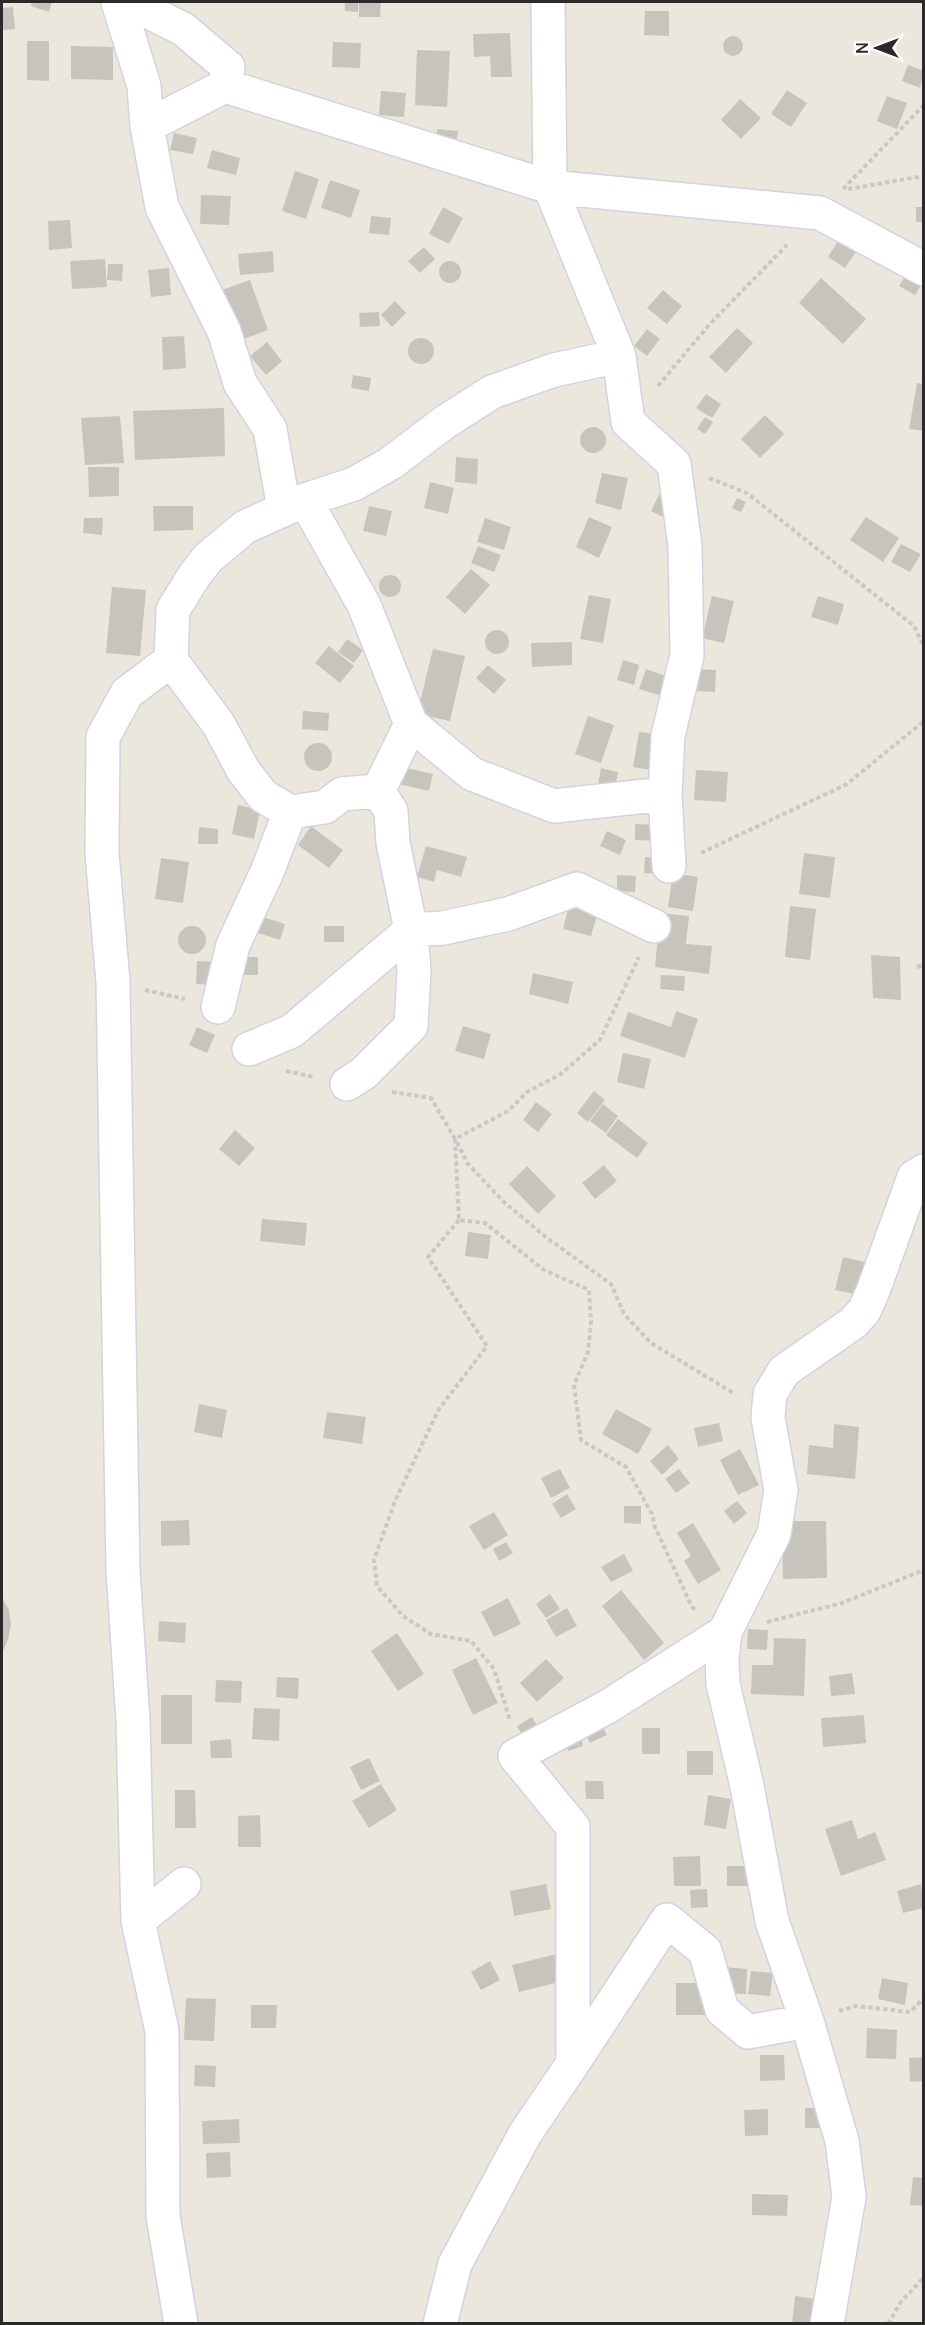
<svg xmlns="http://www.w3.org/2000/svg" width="925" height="2325" viewBox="0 0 925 2325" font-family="Manrope,sans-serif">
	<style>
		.building { fill: #c7c5bb }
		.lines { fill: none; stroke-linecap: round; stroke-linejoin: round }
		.street-casing { stroke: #d1d3e3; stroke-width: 36 }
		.path { stroke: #c8c8c8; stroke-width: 4; stroke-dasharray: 4.5 3; stroke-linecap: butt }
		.street { stroke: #fff; stroke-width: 33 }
	</style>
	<rect width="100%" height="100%" fill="#ece7dc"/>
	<!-- building -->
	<path class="building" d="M32,2H52L49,12L31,6Z
		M345,2H358V12L345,11Z
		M359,2H381L380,17H359Z
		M13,7L15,29L2,30V8Z
		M645,11H669V36L644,35Z
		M510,33L512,77H491L490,56L474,57L473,34Z
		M723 46a10 10 0 1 1 20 0a10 10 0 1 1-20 0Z
		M27,41H49V81L27,80Z
		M333,42L361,43L360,68L332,67Z
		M71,46L113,47V80L71,79Z
		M417,50L450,51L447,107L415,105Z
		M908,65L924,71L920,88L902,81Z
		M787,90L807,103L791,127L771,114Z
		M381,91L406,93L404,117L379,115Z
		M887,96L907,103L897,129L877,121Z
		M740,99L761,118L741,139L721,120Z
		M437,129L458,131L456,144L436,141Z
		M174,133L197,138L193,154L170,150Z
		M212,150L240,158L236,175L207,168Z
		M295,171L319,179L306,219L282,211Z
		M330,180L360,190L351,218L321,208Z
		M201,195L231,196L229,225L200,224Z
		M443,207L463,218L449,244L429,234Z
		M916,207H924V222H916Z
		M371,216L391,218L389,235L369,233Z
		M70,220L72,248L49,250L48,221Z
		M839,239L857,250L845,268L828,257Z
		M424,247L435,259L420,273L408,261Z
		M273,251L274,272L240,275L238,254Z
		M105,259L107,287L72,289L70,261Z
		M439 272a11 11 0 1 1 22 0a11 11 0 1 1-22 0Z
		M108,264H123L122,281L107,280Z
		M169,268L171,295L151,297L148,270Z
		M908,271L924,281L915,295L899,286Z
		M821,278L866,319L843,344L799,303Z
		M250,280L268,330L238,341L219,291Z
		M663,290L682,306L667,324L647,308Z
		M395,301L406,313L392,327L381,315Z
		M379,312L380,326L360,327L359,313Z
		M737,328L753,343L726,373L709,357Z
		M647,329L660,339L647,356L634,346Z
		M184,336L186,368L163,370L162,337Z
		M408 351a13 13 0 1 1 26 0a13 13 0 1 1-26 0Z
		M267,342L282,361L266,375L250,356Z
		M353,375L371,378L369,391L351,388Z
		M917,383L924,384V431L909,429Z
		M706,394L721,404L712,418L696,408Z
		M224,408L225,456L135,460L133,411Z
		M765,415L784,434L760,458L741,439Z
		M120,416L124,463L85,465L81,418Z
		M705,417L713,422L705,434L697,429Z
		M580 440a13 13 0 1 1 26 0a13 13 0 1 1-26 0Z
		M456,457L478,459L477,484L455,482Z
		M88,467H119V496L89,497Z
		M602,473L628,478L621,510L595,503Z
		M430,482L454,488L448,514L424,508Z
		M660,493L678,502L669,520L651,511Z
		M737,498L746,502L741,512L732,508Z
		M153,506H193V530L154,531Z
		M369,506L392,511L386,536L363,531Z
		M589,517L612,527L599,558L576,547Z
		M866,517L899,538L883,562L850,540Z
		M84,518H103L102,535L83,533Z
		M485,518L511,527L504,550L477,542Z
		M901,544L921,554L910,572L891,562Z
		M478,546L501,555L494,572L471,563Z
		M471,569L490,585L465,614L446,597Z
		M379 586a11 11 0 1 1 22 0a11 11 0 1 1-22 0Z
		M112,587L146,590L140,656L106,653Z
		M589,595L611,599L603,643L580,639Z
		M712,596L734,601L724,643L702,638Z
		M818,596L844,604L838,625L811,617Z
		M485 642a12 12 0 1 1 24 0a12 12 0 1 1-24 0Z
		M347,639L363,650L354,663L338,652Z
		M572,642V665L532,667L531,643Z
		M329,646L354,666L340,683L315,663Z
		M433,649L465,656L450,721L417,714Z
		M623,660L639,665L634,685L617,680Z
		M488,665L506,680L494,694L476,678Z
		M646,669L678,680L671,699L639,689Z
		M693,669L716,670L715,692L692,691Z
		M303,711L329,713L328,731L302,729Z
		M588,716L614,725L601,763L575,754Z
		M639,732L657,734L651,770L633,767Z
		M304 757a14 14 0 1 1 28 0a14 14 0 1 1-28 0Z
		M402,767L433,774L429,791L398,784Z
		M601,768L618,772L615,787L598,784Z
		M696,770L728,772L726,802L694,800Z
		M238,805L260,810L254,839L232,834Z
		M635,824L655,825L654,841L635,840Z
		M311,826L343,850L329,868L298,845Z
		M199,827L218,829V844H198Z
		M607,831L626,840L620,855L600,846Z
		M426,846L467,857L461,877L437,870L434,882L417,877Z
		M804,853L835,857L830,898L799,894Z
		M645,857L664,858L663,874L644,873Z
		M161,858L189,862L183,903L155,899Z
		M673,873L698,877L693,911L668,907Z
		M617,875L636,876L635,892L617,891Z
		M570,901L599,908L591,936L563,929Z
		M790,906L816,909L810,960L785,957Z
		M660,913L689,916L686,944L712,946L709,974L655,967Z
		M260,916L285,924L280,940L255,932Z
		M178 940a14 14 0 1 1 28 0a14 14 0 1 1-28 0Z
		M324,926H344V942H324Z
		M871,955L900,957L901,1000L873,998Z
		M239,957H258V975H239Z
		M197,961L215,962L214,985L196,984Z
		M533,973L573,982L568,1004L529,994Z
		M661,975L685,976L684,991L660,989Z
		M676,1011L698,1019L685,1058L620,1036L628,1012L671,1027Z
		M463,1026L491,1034L484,1059L455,1051Z
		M197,1027L215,1035L207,1053L189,1045Z
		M623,1053L651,1059L644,1089L617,1082Z
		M594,1091L605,1100L588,1122L577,1113Z
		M536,1102L552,1114L538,1132L523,1120Z
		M603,1104L618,1116L606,1133L590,1121Z
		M618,1119L648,1143L637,1158L606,1135Z
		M235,1130L255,1148L239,1166L219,1149Z
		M604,1165L617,1181L595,1199L582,1183Z
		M527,1166L556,1196L538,1214L509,1184Z
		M262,1219L307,1223L305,1246L260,1241Z
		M468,1232L491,1235L488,1259L465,1256Z
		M843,1257L873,1264L865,1296L835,1290Z
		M199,1404L227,1410L222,1438L194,1432Z
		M616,1409L652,1429L638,1454L602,1434Z
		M327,1412L366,1417L362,1444L323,1438Z
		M719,1423L723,1441L698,1447L694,1428Z
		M834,1424L859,1427L855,1479L807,1474L809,1445L833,1448Z
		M668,1445L679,1459L662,1475L650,1461Z
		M740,1449L759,1485L738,1495L720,1460Z
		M560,1469L570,1488L551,1498L541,1478Z
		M679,1469L690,1483L676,1493L665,1479Z
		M567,1494L576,1509L561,1518L552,1504Z
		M737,1501L747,1513L734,1524L724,1511Z
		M624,1506H641V1524L624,1523Z
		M494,1512L508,1535L484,1550L469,1526Z
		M189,1520L190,1545L161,1546V1521Z
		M782,1521H826L827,1578L783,1579Z
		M693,1523L721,1570L698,1584L684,1561L691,1556L677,1533Z
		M506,1542L513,1553L499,1561L493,1549Z
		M624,1554L633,1571L611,1582L601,1567Z
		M621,1590L664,1643L644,1660L602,1606Z
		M550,1594L560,1609L546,1618L536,1604Z
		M2,1597L9,1610L11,1625L8,1640L2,1653Z
		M508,1598L521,1624L494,1637L481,1612Z
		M567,1608L577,1626L556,1637L546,1620Z
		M159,1621L186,1623L185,1643L158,1641Z
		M748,1629L768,1630L767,1650L747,1649Z
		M397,1633L424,1674L398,1691L371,1651Z
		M774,1638L806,1639L804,1696L751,1694L752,1665H773Z
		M476,1658L498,1703L473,1715L452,1670Z
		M546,1659L564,1678L537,1702L520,1683Z
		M852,1673L855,1694L831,1696L829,1676Z
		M277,1677L299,1678L298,1699L276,1697Z
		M216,1680L242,1681L241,1703L215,1702Z
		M161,1695H192V1744H161Z
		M254,1708L280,1709L279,1741L252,1739Z
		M864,1715L866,1743L823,1747L821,1718Z
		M532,1717L541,1732L526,1741L517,1726Z
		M600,1721L607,1735L590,1743L583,1729Z
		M642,1728H660V1754H642Z
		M580,1733L583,1746L568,1751L564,1738Z
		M231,1739L232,1758H211L210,1741Z
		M687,1751H713V1775H687Z
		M369,1758L380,1781L361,1790L350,1767Z
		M585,1781H603L604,1799H586Z
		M381,1784L397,1810L369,1828L352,1801Z
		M175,1790H195L196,1828H175Z
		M708,1795L731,1799L726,1829L704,1825Z
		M260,1815L261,1847H238V1816Z
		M852,1820L858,1839L875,1832L886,1860L841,1876L825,1829Z
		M700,1856L701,1886H674L673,1857Z
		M727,1866H748L749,1886H727Z
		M546,1884L551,1909L514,1916L510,1891Z
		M921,1884L924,1908L903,1913L897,1891Z
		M707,1889L708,1907L691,1908L690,1890Z
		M557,1954L564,1981L519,1992L512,1965Z
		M490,1961L500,1980L481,1990L471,1972Z
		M724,1967L747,1969L746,1994L722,1993Z
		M751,1971L773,1973L770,1996L748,1994Z
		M882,1978L908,1983L905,2005L878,1999Z
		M676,1983H707V2015H676Z
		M186,1998L216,1999L214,2041L184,2040Z
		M251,2005H277L276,2028H251Z
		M867,2028L897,2030L896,2059L866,2058Z
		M760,2055H784L785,2080L760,2081Z
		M924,2057V2081L910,2082L909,2058Z
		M195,2065L216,2066L215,2087L194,2086Z
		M805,2108H821V2128H805Z
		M768,2109V2135L745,2136L744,2110Z
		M239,2119L240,2143L203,2144L202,2121Z
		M230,2152L231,2177L207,2178L206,2153Z
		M913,2177L924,2178V2206L910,2205Z
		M752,2194L788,2195L787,2216L752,2215Z
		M795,2296L817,2299L814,2324H792Z"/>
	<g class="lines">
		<defs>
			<path id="street" d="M118,2L144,86L147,126L162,207L224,331L240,383L270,429L284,509
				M129,2L183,29L228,67L225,86
				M548,2L550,187L619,356L628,422L674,464L685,546L687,655L668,736L665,794L669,866
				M147,126L225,86L550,187L820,213L924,269
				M305,500L364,605L411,724L472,774L554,806L665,794
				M171,660L127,693L103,737L102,853L113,982L123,1571L133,1721L138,1921L162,2031L163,2216L181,2324
				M290,812L263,796L243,770L219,725L171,660L173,610L194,576L208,558L245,527L305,500L354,484L391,463L445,422L492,392L554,370L619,356
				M218,1007L233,945L267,872L290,812L325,807L342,794L378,791
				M249,1049L292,1031L411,930L443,928L508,914L577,889L654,926
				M347,1084L364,1073L411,1026L414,971L411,930L393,843L391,811L378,791L411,724
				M138,1921L184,1884
				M573,2063V1827L515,1756L607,1707L725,1632
				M573,2063L667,1920L705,1951L722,2010L748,2032L807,2021
				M440,2324L455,2264L525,2134L573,2063L580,2044
				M827,2324L849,2197L842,2141L807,2021L772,1921L747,1786L723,1684L722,1658L725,1632L774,1534L781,1490L768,1418L770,1394L784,1371L853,1323L864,1311L873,1291L914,1177L924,1171"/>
		</defs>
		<!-- street casing -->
		<use href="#street" class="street-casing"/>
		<!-- path -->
		<path class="path" d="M843,189L924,105
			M848,189L924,176
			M658,386L709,325L787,245
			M709,478L747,493L914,626L924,647
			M701,853L847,784L924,721
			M917,967L924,965
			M145,990L185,999
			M286,1071L314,1077
			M392,1092L431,1098L455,1139L508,1111L527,1092L561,1074L600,1040L639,957
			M455,1139L459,1220L485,1223L544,1270L589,1290L591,1322L588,1352L574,1385L581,1440L626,1467L652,1514L655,1527L692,1607L697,1611
			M457,1142L467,1163L504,1202L547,1238L611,1284L624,1314L651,1343L735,1394
			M459,1220L428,1257L487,1346L439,1409L395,1501L374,1560L377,1586L403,1616L431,1634L471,1641L494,1669L510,1720
			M767,1622L842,1603L924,1570
			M839,2011L856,2006L910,2012L924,1998
			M888,2324L901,2302L924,2277"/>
		<!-- street -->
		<use href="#street" class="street"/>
	</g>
	<!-- border -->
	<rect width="925" height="2325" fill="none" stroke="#2a2a2a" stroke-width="6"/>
	<!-- north arrow -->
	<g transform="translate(877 48) rotate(270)" stroke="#ffffff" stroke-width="4.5" paint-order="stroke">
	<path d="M0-4.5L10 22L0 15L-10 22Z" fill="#2a2a2a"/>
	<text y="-9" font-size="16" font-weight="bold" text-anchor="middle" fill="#2a2a2a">N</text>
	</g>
</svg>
